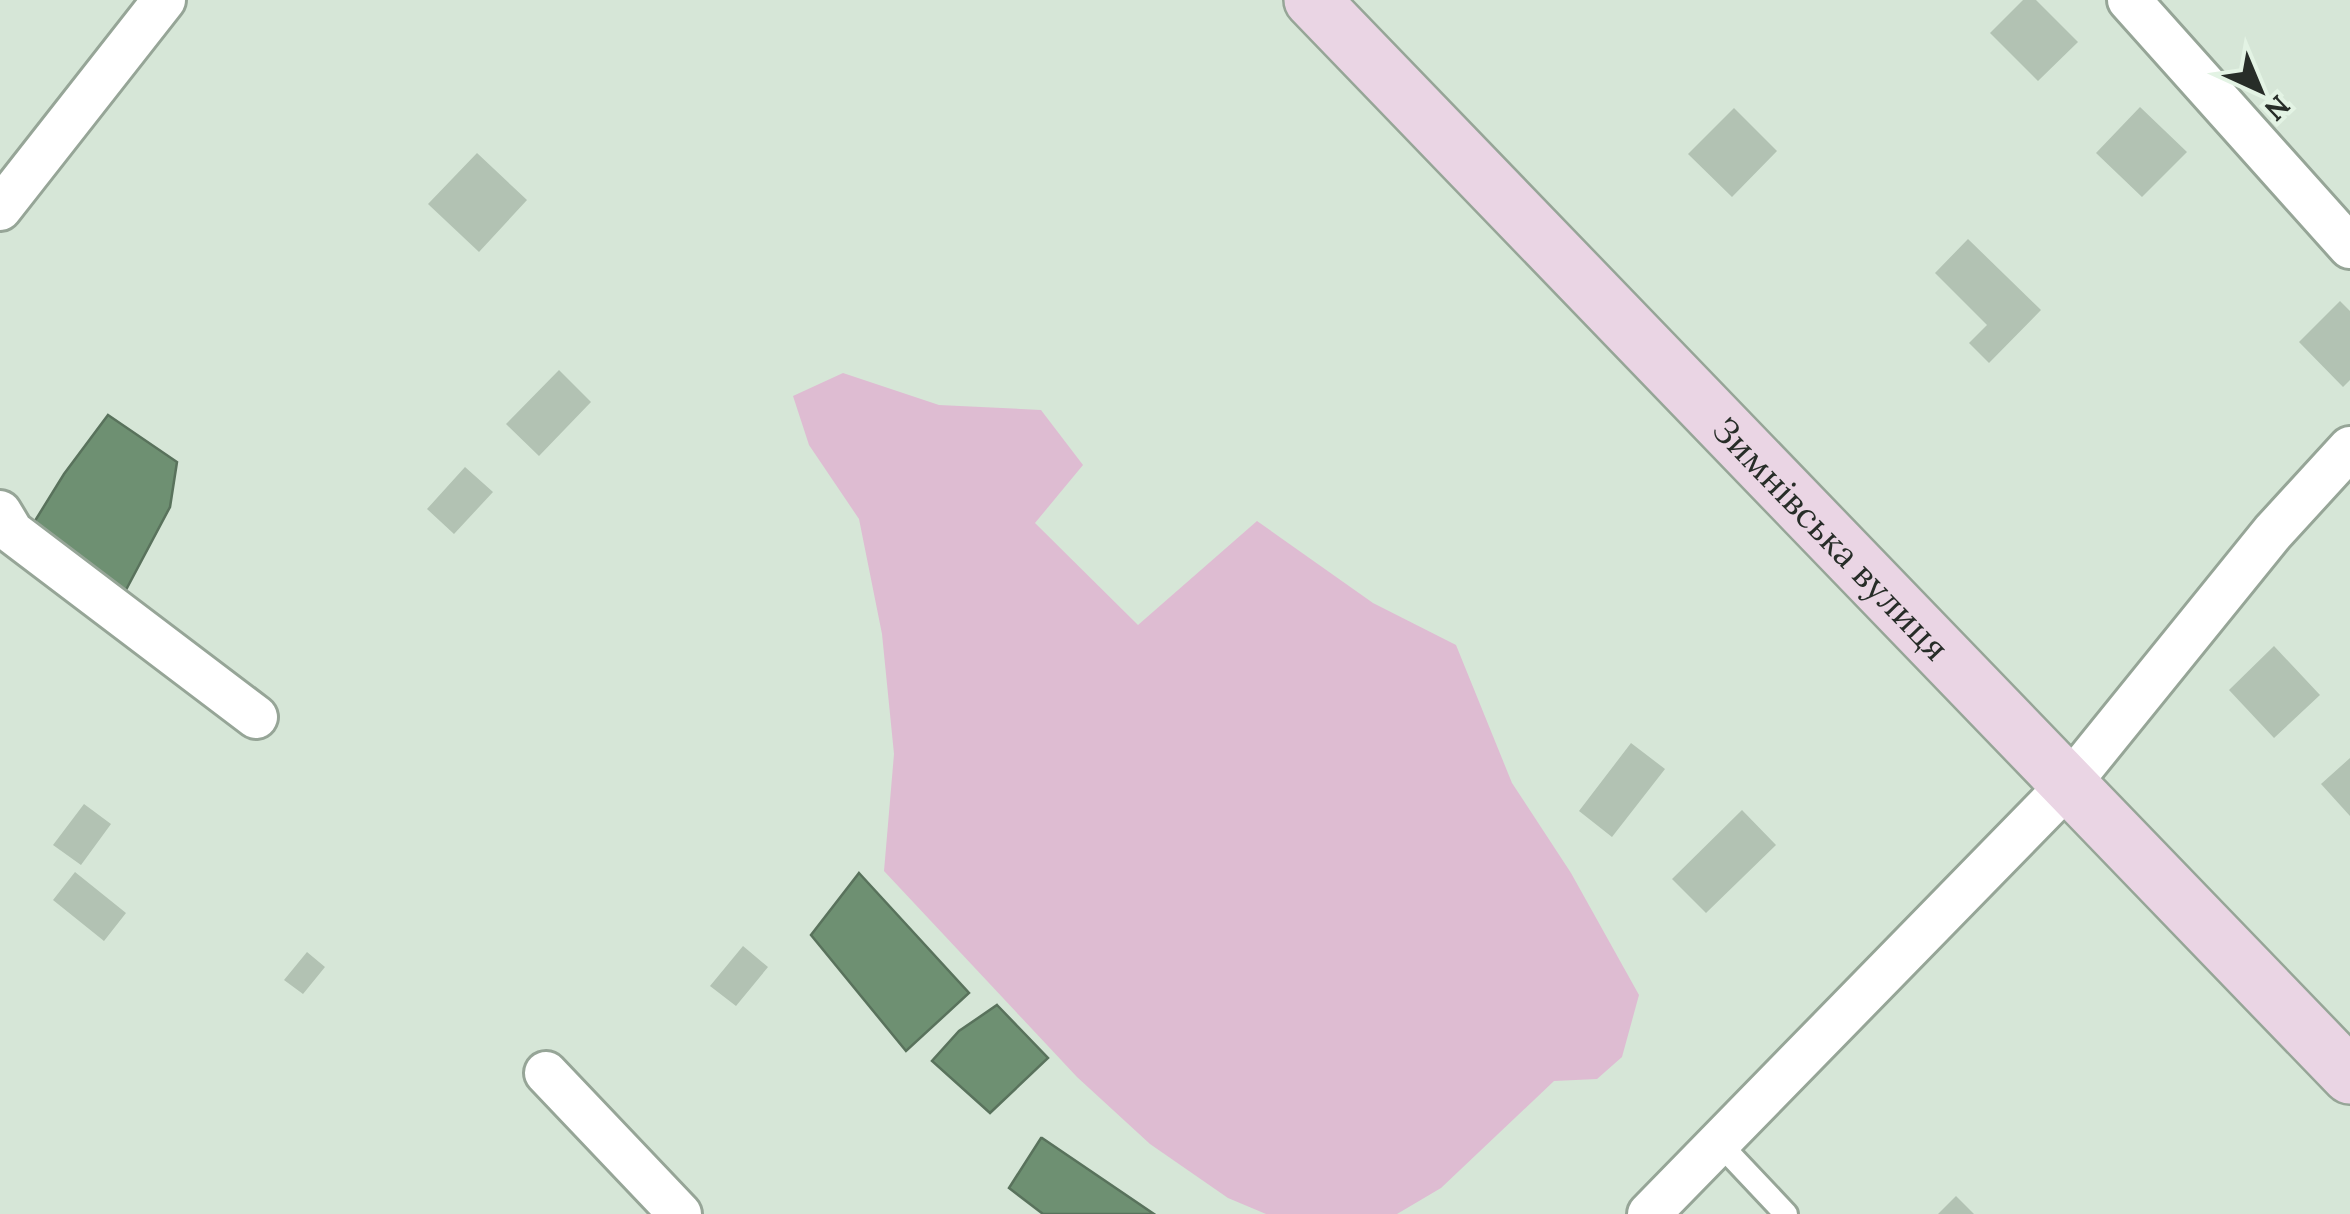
<svg xmlns="http://www.w3.org/2000/svg" width="2350" height="1214" viewBox="0 0 2350 1214" font-family="Lora,serif">
	<style>
		.green { fill: #debcd2 }
		.water { fill: #6e9072; stroke: #59725c; stroke-width: 2.5 }
		.building { fill: #b2c2b3 }
		.lines { fill: none; stroke-linecap: round; stroke-linejoin: round }
		.service-casing { stroke: #96a597; stroke-width: 28 }
		.minor-casing { stroke: #96a597; stroke-width: 48 }
		.secondary-casing { stroke: #96a597; stroke-width: 60 }
		.service { stroke: #fff; stroke-width: 22 }
		.minor { stroke: #fff; stroke-width: 42 }
		.secondary { stroke: #ead5e4; stroke-width: 55 }
		.labels { text-anchor: middle; dominant-baseline: central; stroke-width: 8; stroke-linejoin: round; paint-order: stroke }
		.street-label { font-size: 35px; fill: #272d28; stroke: #e3f3e4 }
	</style>
	<rect width="100%" height="100%" fill="#d6e6d7"/>
	<!-- green -->
	<path class="green" d="M843,373L939,405L1041,410L1083,465L1035,523L1138,625L1257,521L1373,603L1456,645L1512,783L1571,873L1639,995L1622,1057L1597,1079L1554,1081L1441,1188L1397,1214H1266L1228,1198L1150,1144L1077,1077L884,871L894,754L882,634L859,519L809,445L793,396Z"/>
	<!-- water -->
	<path class="water" d="M108,415L177,462L170,507L119,603L33,524L64,474Z
		M859,873L969,993L906,1051L811,935Z
		M997,1005L1048,1058L990,1113L932,1061L959,1031Z
		M1041,1138H1042L1154,1214H1043L1009,1188Z"/>
	<!-- building -->
	<path class="building" d="M2023,0H2036L2078,42L2038,81L1990,33Z
		M2140,107L2187,152L2142,197L2096,153Z
		M1734,108L1777,151L1732,197L1688,154Z
		M477,153L527,200L479,252L428,204Z
		M1968,239L2041,310L1989,363L1969,343L1987,325L1935,273Z
		M2340,301L2350,311V380L2343,387L2299,342Z
		M559,370L591,402L539,456L506,424Z
		M465,467L493,492L454,534L427,509Z
		M2274,646L2320,695L2274,738L2229,690Z
		M1631,743L1665,769L1612,837L1579,811Z
		M2350,758V816L2321,784Z
		M84,804L111,824L81,865L53,845Z
		M1742,810L1776,845L1706,913L1672,879Z
		M75,872L126,913L104,941L53,900Z
		M743,946L768,967L736,1006L710,986Z
		M307,952L325,967L303,994L284,980Z
		M1956,1196L1974,1214H1938Z"/>
	<g class="lines">
		<defs>
			<path id="service" d="M1719,1143L1786,1214"/>
			<path id="minor" d="M2129,0L2350,247
				M0,209L164,0
				M0,512L12,532L256,717
				M546,1073L680,1214
				M1649,1214L2069,784L2273,532L2350,448"/>
			<g id="secondary">
				<path id="s1" d="M1312,0L2350,1076"/>
			</g>
		</defs>
		<!-- service casing -->
		<use href="#service" class="service-casing"/>
		<!-- minor casing -->
		<use href="#minor" class="minor-casing"/>
		<!-- secondary casing -->
		<use href="#secondary" class="secondary-casing"/>
		<!-- service -->
		<use href="#service" class="service"/>
		<!-- minor -->
		<use href="#minor" class="minor"/>
		<!-- secondary -->
		<use href="#secondary" class="secondary"/>
	</g>
	<g class="labels">
		<!-- street labels -->
		<g class="street-label">
			<text stroke="none"><textPath href="#s1" startOffset="748">Зимнівська вулиця</textPath></text>
		</g>
	</g>
	<!-- north arrow -->
	<g transform="translate(2260 90) rotate(136)" stroke="#e3f3e4" stroke-width="8" paint-order="stroke">
	<path d="M0-8L18 38L0 25L-18 38Z" fill="#272d28"/>
	<text y="-15" font-size="28" font-weight="bold" text-anchor="middle" fill="#272d28">N</text>
	</g>
</svg>
